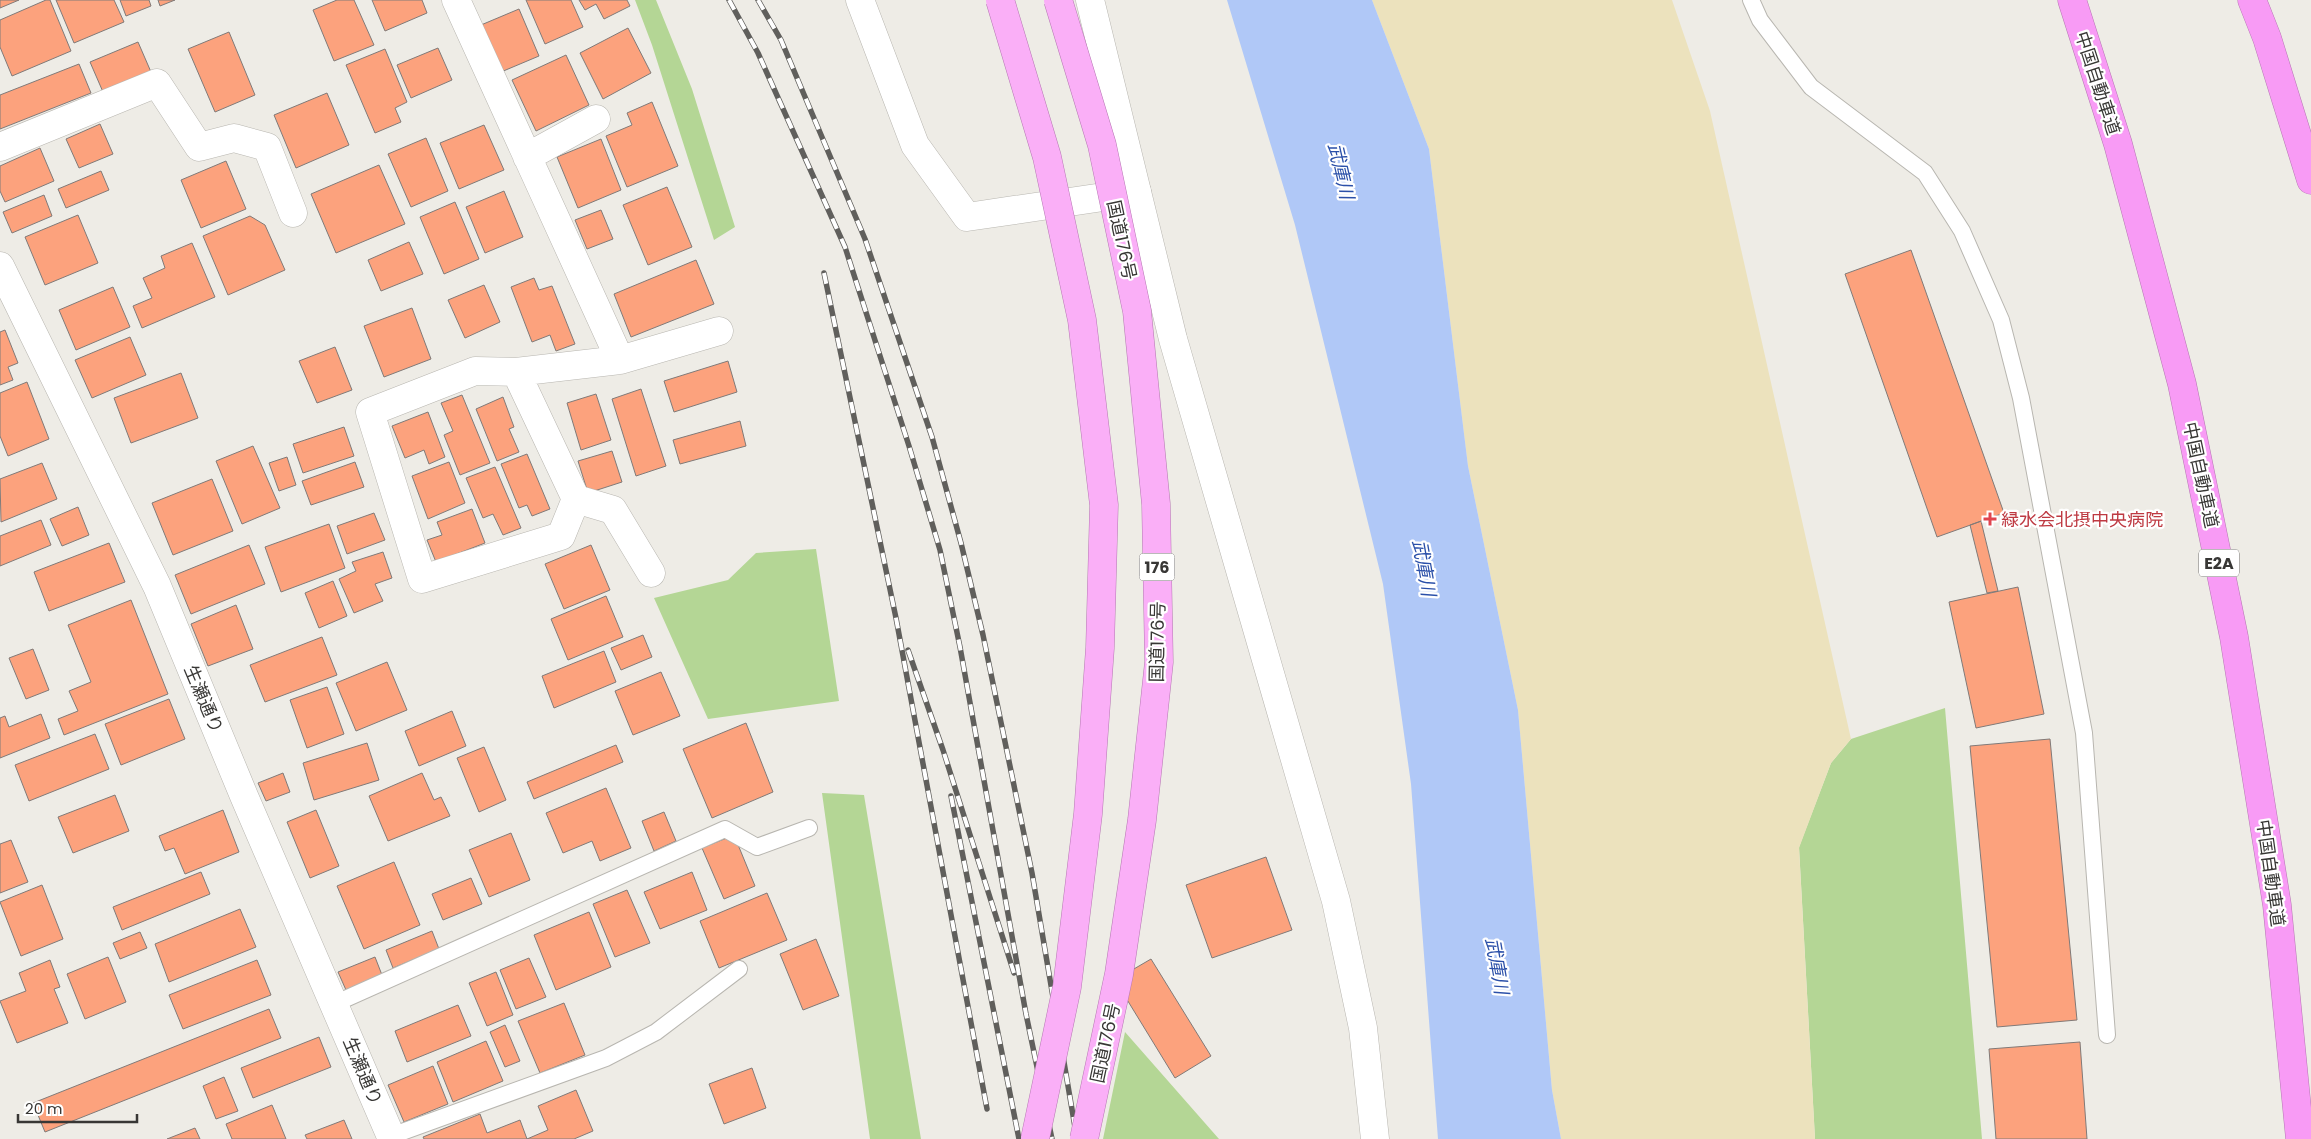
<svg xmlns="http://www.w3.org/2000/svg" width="2311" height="1139" viewBox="0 0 2311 1139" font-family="Poppins,'Noto Sans JP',sans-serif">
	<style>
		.green { fill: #b4d695 }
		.sand { fill: #ece2bd }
		.water { fill: #b0c8f7 }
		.building { fill: #fca27d; stroke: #807a78 }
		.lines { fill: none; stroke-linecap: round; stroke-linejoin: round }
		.service-casing { stroke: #b8b6b0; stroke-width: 18 }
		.minor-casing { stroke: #b8b6b0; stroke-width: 29 }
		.tertiary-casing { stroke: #b8b6b0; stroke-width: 29 }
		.motorway-casing { stroke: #b578b2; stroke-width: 29 }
		.service { stroke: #fff; stroke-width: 16 }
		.minor { stroke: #fff; stroke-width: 28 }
		.tertiary { stroke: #fff; stroke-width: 28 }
		.motorway { stroke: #f89bf5; stroke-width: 28 }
		.rail-casing { stroke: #605f5c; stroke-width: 5.5 }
		.rail { stroke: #fff; stroke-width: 4; stroke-dasharray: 11; stroke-linecap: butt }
		.trunk-bridge-casing { stroke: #b578b2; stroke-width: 29; stroke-linecap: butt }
		.trunk-bridge { stroke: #faaff7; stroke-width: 28 }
		.health-dot { fill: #e0444e; stroke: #fff; stroke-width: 2 }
		.labels { text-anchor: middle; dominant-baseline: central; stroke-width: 4.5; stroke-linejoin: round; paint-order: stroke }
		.shield { fill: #fff; stroke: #747372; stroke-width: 1 }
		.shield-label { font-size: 16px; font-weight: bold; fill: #383735 }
		.street-label { font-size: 18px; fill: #383735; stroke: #fff }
		.health-label { font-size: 18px; fill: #be3a42; stroke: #fff; text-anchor: start }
		.water-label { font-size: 19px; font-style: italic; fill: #2b50a9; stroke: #fff }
	</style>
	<rect width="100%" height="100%" fill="#eeece6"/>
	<!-- green -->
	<path class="green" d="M635,0H656L692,89L735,227L714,240L652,45Z
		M816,549L839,701L708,719L654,598L728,580L756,553Z
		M1945,708L1982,1139H1815L1799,847L1831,763L1851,739Z
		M822,793L864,795L921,1139H870Z
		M1125,1032L1219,1139H1103Z"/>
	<!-- sand -->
	<path class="sand" d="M1372,0H1672L1710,111L1851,739L1831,763L1799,848L1815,1139H1561L1552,1090L1518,710L1468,466L1429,149Z"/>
	<!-- water -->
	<path class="water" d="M1227,0H1372L1429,149L1468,466L1518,710L1552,1090L1561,1139H1438L1411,784L1383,584L1295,225Z"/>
	<!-- building -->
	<path class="building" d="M0,0H19L0,8Z
		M46,0H50L71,51L12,76L0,47V20Z
		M56,0H114L124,22L74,43Z
		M120,0H149L151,6L126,16Z
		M158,0H175L160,6Z
		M337,0H354L374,45L334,61L313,10Z
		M372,0H422L427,13L385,31Z
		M526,0H571L583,27L545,44Z
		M579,0H627L630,6L604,19L596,4L585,10Z
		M519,9L539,56L501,72L481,25Z
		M628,28L651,73L603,99L580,53Z
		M229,32L255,95L215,112L188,49Z
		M138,42L151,72L103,92L90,62Z
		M438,48L452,80L411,98L397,65Z
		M385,49L407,102L395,108L401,122L375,133L346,65Z
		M566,55L589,105L536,131L512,80Z
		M79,64L91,93L0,129V95Z
		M327,93L349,145L296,168L274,115Z
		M652,102L678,166L627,187L606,136L632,125L627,113Z
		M100,124L113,154L79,168L66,139Z
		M484,125L504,170L459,189L440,143Z
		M426,138L448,191L411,207L388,154Z
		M601,139L621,190L578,208L557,157Z
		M40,148L54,181L5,202L0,191V166Z
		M226,161L246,209L201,228L181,180Z
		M379,165L405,224L336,253L311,194Z
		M101,171L109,190L66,208L58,189Z
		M667,187L692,247L648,265L623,205Z
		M504,191L523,237L485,253L466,207Z
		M44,195L52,216L12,233L3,212Z
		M455,202L479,259L444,274L420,217Z
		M601,210L613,239L587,249L575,220Z
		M78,215L98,263L45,285L25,237Z
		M250,216L265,225L285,270L228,295L203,236Z
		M409,242L423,274L381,291L368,260Z
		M192,243L215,297L142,328L133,306L152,298L143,278L165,268L161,256Z
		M1911,250L2004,513L1937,537L1845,274Z
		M696,260L714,304L631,337L614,294Z
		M534,278L539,290L552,286L575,344L556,351L550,335L532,342L511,287Z
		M484,285L500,322L465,338L448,300Z
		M113,287L130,327L76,350L59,310Z
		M412,308L431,359L384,377L364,326Z
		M5,330L18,363L8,367L13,380L0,385V332Z
		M130,337L146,375L92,398L75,360Z
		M335,347L352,390L317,403L299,361Z
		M728,361L737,392L674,412L664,381Z
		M181,373L198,418L131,443L114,398Z
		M27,382L49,439L8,456L0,436V393Z
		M641,389L666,466L636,476L612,399Z
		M596,394L611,440L581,450L567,403Z
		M462,395L490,463L460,475L444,435L453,431L441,403Z
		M503,397L514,427L509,429L519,452L497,461L476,409Z
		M428,412L445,457L429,464L424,450L405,458L392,426Z
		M740,421L746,446L680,464L673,440Z
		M344,427L354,456L303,473L293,444Z
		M253,446L280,508L242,524L216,461Z
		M612,451L622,482L588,493L578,461Z
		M527,454L550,509L532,516L527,505L519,508L501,464Z
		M287,457L296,485L279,491L269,463Z
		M355,462L364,487L311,505L302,481Z
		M449,462L465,503L428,519L412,476Z
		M42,463L57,499L1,522L0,479Z
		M495,467L521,528L503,535L493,514L483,518L466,478Z
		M212,479L233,531L173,555L152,503Z
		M78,507L89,535L62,546L50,519Z
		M472,509L485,543L436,562L427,540L442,535L437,522Z
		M374,513L385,540L347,554L337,526Z
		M41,520L51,545L0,566V536Z
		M1981,521L1998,591L1987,593L1970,525Z
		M329,524L345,568L281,592L265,547Z
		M109,543L125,582L49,611L34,572Z
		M249,545L265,584L191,614L175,575Z
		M591,545L610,590L564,609L545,564Z
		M383,552L392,578L375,584L383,601L354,613L339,579L356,571L352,562Z
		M333,581L347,616L319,628L305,593Z
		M2018,587L2044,714L1976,728L1949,602Z
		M606,596L623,637L568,660L551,619Z
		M131,600L168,694L64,735L58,719L78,711L69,691L91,682L68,625Z
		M236,605L253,649L208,666L191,624Z
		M643,635L652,657L621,670L611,648Z
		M322,637L337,675L265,702L250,665Z
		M33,649L49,690L26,699L9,658Z
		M604,651L616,682L554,708L542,676Z
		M387,662L407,710L356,731L336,683Z
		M661,672L680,716L633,735L615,691Z
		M327,687L344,734L307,748L290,700Z
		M169,699L185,739L121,765L105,724Z
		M452,711L466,746L419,766L405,731Z
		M41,714L50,738L0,758V718L5,716L9,727Z
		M746,723L773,792L712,818L683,749Z
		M95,734L109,769L29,801L15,765Z
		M2050,739L2077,1020L1997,1027L1970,746Z
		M367,743L379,780L314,800L303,763Z
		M616,745L623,762L534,799L527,782Z
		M484,747L506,800L479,812L457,758Z
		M283,773L290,792L266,801L258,783Z
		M422,773L434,800L441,797L450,816L388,841L369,796Z
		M606,788L631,848L600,861L592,841L563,853L546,813Z
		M115,795L129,831L73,853L58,817Z
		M223,810L239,852L185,874L174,848L165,851L159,836Z
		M316,810L339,866L310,878L287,822Z
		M664,812L676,841L654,851L642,821Z
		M511,833L530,880L489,897L469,850Z
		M734,835L755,886L724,899L702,848Z
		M11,840L28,882L0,893V844Z
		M1266,857L1292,930L1212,958L1186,885Z
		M394,862L420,925L364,949L337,886Z
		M201,872L210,894L122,930L113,907Z
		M692,872L707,910L660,929L644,892Z
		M471,878L482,904L443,920L432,894Z
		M42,885L63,939L21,956L0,902Z
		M627,890L650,943L615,957L593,904Z
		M767,893L787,940L719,968L700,921Z
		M240,909L256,947L169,982L155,944Z
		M589,912L611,967L556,990L534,935Z
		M432,931L439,949L393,968L386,950Z
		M140,932L147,948L120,959L113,943Z
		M816,939L839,996L803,1010L780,954Z
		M108,957L126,1002L85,1019L67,974Z
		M375,957L382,975L346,990L338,972Z
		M529,958L546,997L516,1009L500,970Z
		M1151,959L1211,1056L1175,1078L1115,980Z
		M50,960L60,987L54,989L68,1023L17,1043L0,1001L26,991L19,973Z
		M257,960L271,995L183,1029L169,995Z
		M496,972L513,1015L487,1026L469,983Z
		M564,1003L585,1055L540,1073L518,1021Z
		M458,1005L471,1036L407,1062L395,1031Z
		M269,1009L281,1038L45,1132L33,1103Z
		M505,1025L520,1061L505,1067L490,1032Z
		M319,1037L331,1067L253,1098L241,1068Z
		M486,1041L503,1081L453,1102L437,1062Z
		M2080,1042L2087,1139H1996L1989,1049Z
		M433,1066L448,1104L404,1122L388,1085Z
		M752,1068L766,1108L724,1124L709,1084Z
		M224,1077L238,1111L216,1119L203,1086Z
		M576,1090L593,1131L574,1139H424L423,1137L480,1114L487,1133L520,1120L527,1139L548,1130L538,1106Z
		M272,1105L286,1139H232L226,1124Z
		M344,1120L352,1139H307L305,1135Z
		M195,1128L200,1139H167Z"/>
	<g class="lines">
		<defs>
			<path id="service" d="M1751,0L1760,20L1811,87L1925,173L1962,231L2001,320L2021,398L2084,733L2107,1035
				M334,1004L725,829L757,847L809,828
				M391,1136L606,1058L656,1032L739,969"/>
			<path id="minor" d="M456,0L620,360
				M860,0L915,145L967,217L1137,192
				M0,147L157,83L199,147L234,138L267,147L293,213
				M527,157L596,119
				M0,266L157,586L244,796L392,1139
				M516,372L576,499L561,536L422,579L370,412L475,371L516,372L620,360L719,331
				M576,499L613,510L651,573"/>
			<path id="tertiary" d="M1090,0L1173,339L1336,901L1363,1028L1375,1139"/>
			<path id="motorway" d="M2072,0L2118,144L2182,384L2234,637L2277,905L2300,1139
				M2252,0L2267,38L2311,180"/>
		</defs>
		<!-- service casing -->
		<use href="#service" class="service-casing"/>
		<!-- minor casing -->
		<use href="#minor" class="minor-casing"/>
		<!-- tertiary casing -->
		<use href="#tertiary" class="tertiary-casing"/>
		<!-- motorway casing -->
		<use href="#motorway" class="motorway-casing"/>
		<!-- service -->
		<use href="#service" class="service"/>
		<!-- minor -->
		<use href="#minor" class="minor"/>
		<!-- tertiary -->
		<use href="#tertiary" class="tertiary"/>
		<!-- motorway -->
		<use href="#motorway" class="motorway"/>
		<defs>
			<path id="rail" d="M729,0L758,53L845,247L909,446L940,550L960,647L1026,1014L1052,1139
				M758,0L781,40L865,239L932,437L961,543L983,635L1032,873L1077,1139
				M824,273L896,618L987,1109
				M908,650L943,750L1014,973
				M951,796L1019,1139"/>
		</defs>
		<!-- rail casing -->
		<use href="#rail" class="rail-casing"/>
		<!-- rail -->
		<use href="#rail" class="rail"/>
		<defs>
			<path id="trunk-bridge" d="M1000,0L1047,157L1082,320L1104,505L1100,648L1088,814L1067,987L1035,1139
				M1058,0L1102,145L1137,311L1156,504L1159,662L1142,820L1119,974L1084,1139"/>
		</defs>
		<!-- trunk-bridge casing -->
		<use href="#trunk-bridge" class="trunk-bridge-casing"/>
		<!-- trunk-bridge -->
		<use href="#trunk-bridge" class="trunk-bridge"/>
	</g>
	<!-- markers -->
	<path class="health-dot" d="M1987.5 511.5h5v5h5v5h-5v5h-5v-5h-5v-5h5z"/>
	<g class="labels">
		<!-- shield labels -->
		<g class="shield">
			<rect x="2199" y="549.5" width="40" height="27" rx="4"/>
			<rect x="1139.5" y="553.5" width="35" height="27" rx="4"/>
		</g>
		<g class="shield-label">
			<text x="2219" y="563">E2A</text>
			<text x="1157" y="567">176</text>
		</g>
		<!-- street labels -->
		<g class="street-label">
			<text transform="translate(2098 83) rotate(72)">中国自動車道</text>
			<text transform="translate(1122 240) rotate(78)">国道176号</text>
			<text transform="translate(2201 475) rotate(78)">中国自動車道</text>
			<text transform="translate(1157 642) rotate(-89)">国道176号</text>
			<text transform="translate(204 699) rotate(67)">生瀬通り</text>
			<text transform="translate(2271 873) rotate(82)">中国自動車道</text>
			<text transform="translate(1105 1043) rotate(-78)">国道176号</text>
			<text transform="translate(363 1071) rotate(67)">生瀬通り</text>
		</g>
		<!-- health labels -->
		<g class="health-label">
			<text x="2001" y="519">緑水会北摂中央病院</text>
		</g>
		<!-- water labels -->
		<g class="water-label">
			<text transform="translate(1341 171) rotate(77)">武庫川</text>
			<text transform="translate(1424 568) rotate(80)">武庫川</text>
			<text transform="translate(1497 966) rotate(80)">武庫川</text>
		</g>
	</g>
	<!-- scale -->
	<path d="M18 1114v8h119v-8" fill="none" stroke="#383735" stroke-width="2.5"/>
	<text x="25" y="1114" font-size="15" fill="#383735" stroke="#ffffff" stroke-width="4" paint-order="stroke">20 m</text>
</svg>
